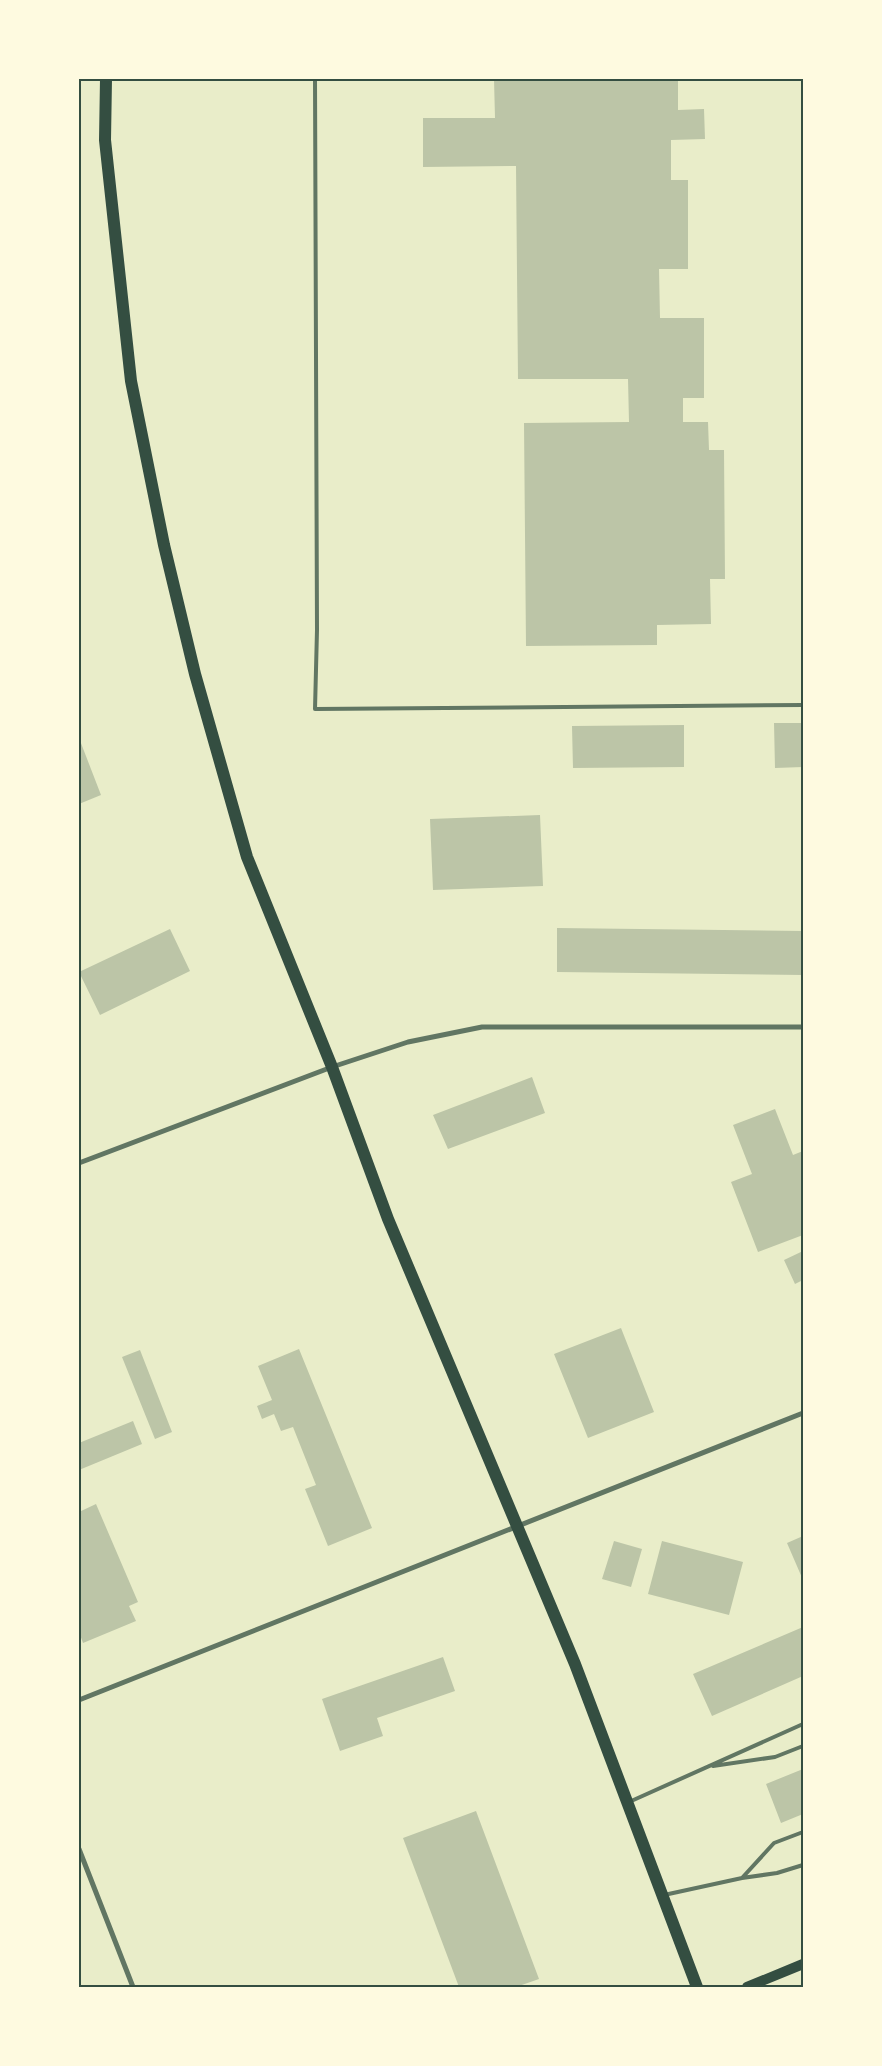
<svg xmlns="http://www.w3.org/2000/svg" width="882" height="2066" viewBox="0 0 882 2066" font-family="'Asap Condensed',sans-serif">
	<style>
		.building { fill: #bcc5a7 }
		.lines { fill: none; stroke-linecap: round; stroke-linejoin: round }
		.service { stroke: #617663; stroke-width: 4 }
		.minor { stroke: #617663; stroke-width: 5 }
		.secondary { stroke: #344e41; stroke-width: 10 }
		.primary { stroke: #344e41; stroke-width: 12 }
		.neatline { fill: none; stroke: #344e41; stroke-width: 2 }
	</style>
	<rect width="100%" height="100%" fill="#e9edc9"/>
	<!-- building -->
	<path class="building" d="M494,79H678V110L704,109L705,139L671,140V180H688V269H659L660,318H704V398H683V422H708L709,450H724L725,579H710L711,624L657,625V645L526,646L524,423L629,422L628,379H518L516,166L423,167V118H495Z
		M774,723H803V767L775,768Z
		M684,725V767L573,768L572,726Z
		M79,738L101,795L79,804Z
		M540,815L543,886L433,890L430,819Z
		M557,928L803,931V975L557,972Z
		M170,929L190,971L100,1015L79,972Z
		M532,1077L545,1113L448,1149L433,1115Z
		M775,1109L793,1155L803,1151V1235L758,1252L731,1182L752,1174L733,1125Z
		M803,1251V1280L795,1284L784,1260Z
		M621,1328L654,1412L588,1438L554,1354Z
		M299,1349L372,1528L328,1546L305,1489L316,1485L293,1427L281,1431L274,1414L262,1419L257,1406L272,1400L258,1366Z
		M140,1350L172,1432L155,1439L122,1357Z
		M133,1421L142,1444L79,1470V1443Z
		M96,1504L138,1602L129,1606L136,1621L83,1643L79,1632V1512Z
		M803,1536V1580L787,1543Z
		M614,1541L642,1549L631,1587L602,1579Z
		M662,1541L743,1562L729,1615L648,1594Z
		M803,1627V1676L712,1716L693,1674Z
		M443,1657L455,1691L377,1718L383,1736L340,1751L322,1699Z
		M803,1769V1814L781,1823L766,1784Z
		M476,1811L539,1979L516,1987H459L403,1838Z"/>
	<g class="lines">
		<!-- service -->
		<path class="service" d="M315,79L317,630L315,709L803,705
			M713,1766L775,1757L803,1746
			M629,1802L803,1724
			M742,1878L774,1843L803,1832
			M664,1895L742,1878L777,1873L803,1865"/>
		<!-- minor -->
		<path class="minor" d="M79,1163L332,1067L408,1042L482,1027H803
			M79,1700L803,1413
			M79,1849L133,1987"/>
		<!-- secondary -->
		<path class="secondary" d="M747,1987L803,1964"/>
		<!-- primary -->
		<path class="primary" d="M106,79L105,140L131,381L164,545L195,674L247,857L332,1067L388,1219L575,1664L697,1987"/>
	</g>
	<!-- border -->
	<rect width="882" height="2066" fill="none" stroke="#fefae0" stroke-width="160"/>
	<rect x="80" y="80" width="722" height="1906" class="neatline"/>
</svg>
